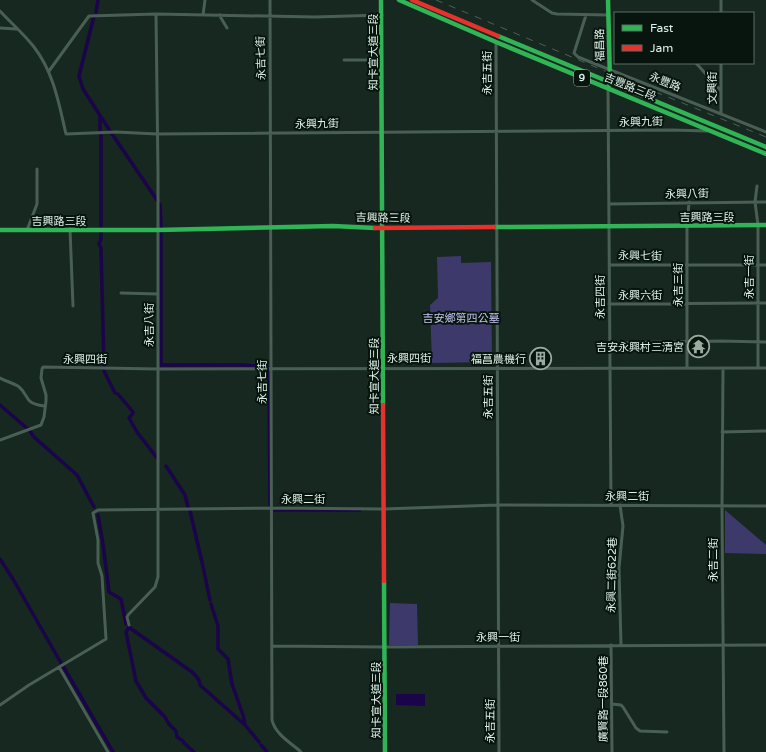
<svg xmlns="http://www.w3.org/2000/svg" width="766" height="752" viewBox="0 0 766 752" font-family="'Varela Round','Noto Sans TC',sans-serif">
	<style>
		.green { fill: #3e396b }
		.water { fill: #1b044a }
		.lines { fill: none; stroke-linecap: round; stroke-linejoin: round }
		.canal { stroke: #1b044a; stroke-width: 3.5 }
		.street { stroke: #495f54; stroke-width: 3 }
		.fast { stroke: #30b455; stroke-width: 4.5 }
		.jam { stroke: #e5322d; stroke-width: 4.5 }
		.rail { stroke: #4e5f56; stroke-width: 1; stroke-dasharray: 7 7; stroke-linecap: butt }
		.labels { text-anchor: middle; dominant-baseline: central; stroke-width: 4; stroke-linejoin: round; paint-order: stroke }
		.shield { fill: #07150e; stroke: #9eb0a6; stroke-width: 1 }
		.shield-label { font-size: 10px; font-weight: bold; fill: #dff2e7 }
		.street-label { font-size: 11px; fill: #dff2e7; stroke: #07150e }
		.park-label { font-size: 11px; fill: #c7c4f2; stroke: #07150e }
		.poi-label { font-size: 11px; fill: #dff2e7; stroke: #07150e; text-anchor: end }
	</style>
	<rect width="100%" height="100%" fill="#16281f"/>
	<!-- green -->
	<path class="green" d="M461,256V263L491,262L492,362L432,363L430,305L438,298L437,257Z
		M725,510L766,545V554L725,553Z
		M390,603L417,604L418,645H389Z"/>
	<!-- water -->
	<path class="water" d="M396,694H425V706L396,705Z"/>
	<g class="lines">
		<!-- canal -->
		<path class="canal" d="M96,12L98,0
			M94,16L79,76L83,89L110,131
			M100,116V131
			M112,134L157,200
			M160,204L161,226
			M101,226V135
			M101,232V239L99,244L101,248L104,367
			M161,232V365H243L269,367
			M104,371L115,393
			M269,371L270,505
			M118,394L133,412V413L129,418L137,432L157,458
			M0,405L29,430
			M30,431L34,437L77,475L94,507
			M166,466L185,495L188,507
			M274,510H360
			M190,511L202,562L210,600
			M98,515L103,544L109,592L121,599L126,624
			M0,559L13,579L61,663
			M211,604L218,626V649L228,659L232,684L243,715L245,725
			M129,627L126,632L136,681L146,698L165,717L169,724L176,731L177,737L183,741L184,743L194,752
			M130,628L192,672C196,676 200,679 200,685L245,725L259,742
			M63,666L113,752
			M261,745L267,752"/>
		<!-- street -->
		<path class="street" d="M270,0L272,720C275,734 291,743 301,752
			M532,0L552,13L557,14L608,15
			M721,0V13
			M0,11C11,23 24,34 34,47C54,73 59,104 66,134L116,132L157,134L672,130L707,131
			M203,15L205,0
			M220,15L221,18L227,28
			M586,15L574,53L578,57L766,132
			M0,28L16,29
			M496,42L499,752
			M344,60H381
			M696,63L721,91
			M49,71L89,16L156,14L315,17L382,15
			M608,88L611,505
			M721,114V63
			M757,186L755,202L758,225V367
			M609,204L766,202
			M70,229L73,306
			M27,230L37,204V169
			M609,265H766
			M121,293L158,294
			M609,304L766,303
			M610,343L721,341L766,342
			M687,367V226L689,202
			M723,369L722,507L724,752
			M0,378C6,381 12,383 18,386C31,396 22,403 44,406
			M722,432L766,431
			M0,440L41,425L44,417L46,401V395L41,378L42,369L43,367L158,369L766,368
			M620,505L623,526L619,568L621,645
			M129,625L127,617L129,614L155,587L158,577V173L156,14
			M611,645L612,752
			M272,646L385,647L766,645
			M59,667L108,752
			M612,704L621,705L623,707L636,728L640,731L667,732
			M0,705L29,685L106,639L102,576L98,563V540L93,513L98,510L271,508L384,509L497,505L766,506"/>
		<!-- fast -->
		<path class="fast" d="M381,0L383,405
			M399,0L496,42L766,154
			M608,0L610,82L608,88
			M498,36L766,147
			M494,227L766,225
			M0,230H158L333,226L375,228
			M384,581L385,752"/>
		<!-- jam -->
		<path class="jam" d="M412,0L498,36
			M375,228L494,227
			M383,405L384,581"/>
		<!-- rail -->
		<path class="rail" d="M436,0L636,84L766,137"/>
	</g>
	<!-- icons -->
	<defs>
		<symbol id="temple-ring" viewBox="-11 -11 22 22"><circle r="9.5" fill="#07150e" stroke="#99aba1" stroke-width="1.5"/><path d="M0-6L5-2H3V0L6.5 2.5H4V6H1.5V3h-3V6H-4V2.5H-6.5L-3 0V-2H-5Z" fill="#99aba1"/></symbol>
		<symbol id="building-ring" viewBox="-11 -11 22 22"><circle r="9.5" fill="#07150e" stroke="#99aba1" stroke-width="1.5"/><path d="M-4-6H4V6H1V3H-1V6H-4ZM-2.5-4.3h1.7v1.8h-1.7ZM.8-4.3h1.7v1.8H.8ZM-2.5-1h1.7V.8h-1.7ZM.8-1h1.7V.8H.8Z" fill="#99aba1"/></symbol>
	</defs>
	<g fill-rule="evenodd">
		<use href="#temple-ring" x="686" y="334" width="25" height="25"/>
		<use href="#building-ring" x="528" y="346" width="25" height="25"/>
	</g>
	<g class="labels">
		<!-- shield labels -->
		<rect class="shield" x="574" y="70" width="16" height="16" rx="3"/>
		<g class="shield-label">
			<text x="582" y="78">9</text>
		</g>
		<!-- street labels -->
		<g class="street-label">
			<text transform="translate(600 45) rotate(-91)">福昌路</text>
			<text transform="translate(373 52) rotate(-90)">知卡宣大道三段</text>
			<text transform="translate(261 58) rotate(-91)">永吉七街</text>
			<text transform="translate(487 73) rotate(-90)">永吉五街</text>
			<text transform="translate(665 82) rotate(22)">永豐路</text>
			<text transform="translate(630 87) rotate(22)">吉豐路三段</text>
			<text transform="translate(712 88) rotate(-90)">文興街</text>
			<text transform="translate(641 122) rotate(-1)">永興九街</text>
			<text transform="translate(317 124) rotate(-1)">永興九街</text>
			<text transform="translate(687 194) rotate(-1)">永興八街</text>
			<text x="707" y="217">吉興路三段</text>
			<text transform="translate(383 218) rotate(1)">吉興路三段</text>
			<text x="59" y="221">吉興路三段</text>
			<text transform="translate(640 256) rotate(1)">永興七街</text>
			<text transform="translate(749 277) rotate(-90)">永吉一街</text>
			<text transform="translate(678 285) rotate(-90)">永吉三街</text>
			<text x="640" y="295">永興六街</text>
			<text transform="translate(600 297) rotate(-90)">永吉四街</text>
			<text transform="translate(149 325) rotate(-90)">永吉八街</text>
			<text x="409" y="358">永興四街</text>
			<text x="85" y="359">永興四街</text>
			<text transform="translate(374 376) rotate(-90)">知卡宣大道三段</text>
			<text transform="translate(262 382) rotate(-90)">永吉七街</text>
			<text transform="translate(488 397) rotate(-90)">永吉五街</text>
			<text x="627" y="496">永興二街</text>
			<text x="303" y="499">永興二街</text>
			<text transform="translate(713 560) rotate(-90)">永吉二街</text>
			<text transform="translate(612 575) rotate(-89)">永興二街622巷</text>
			<text x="498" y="637">永興一街</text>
			<text transform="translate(603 699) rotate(-90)">廣賢路一段860巷</text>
			<text transform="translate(376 700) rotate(-90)">知卡宣大道三段</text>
			<text transform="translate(490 721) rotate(-90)">永吉五街</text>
		</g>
		<!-- park labels -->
		<g class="park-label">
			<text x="461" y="318">吉安鄉第四公墓</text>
		</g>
		<!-- poi labels -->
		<g class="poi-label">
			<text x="684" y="347">吉安永興村三清宮</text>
			<text x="526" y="359">福菖農機行</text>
		</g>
	</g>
	<!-- legend -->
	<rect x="614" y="12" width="140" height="52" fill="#07150e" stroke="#5d6d65"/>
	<rect x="622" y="25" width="20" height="6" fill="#30b455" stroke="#5d6d65"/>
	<text x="650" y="32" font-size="12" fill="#dff2e7">Fast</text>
	<rect x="622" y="45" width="20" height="6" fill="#e5322d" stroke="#5d6d65"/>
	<text x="650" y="52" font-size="12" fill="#dff2e7">Jam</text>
</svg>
